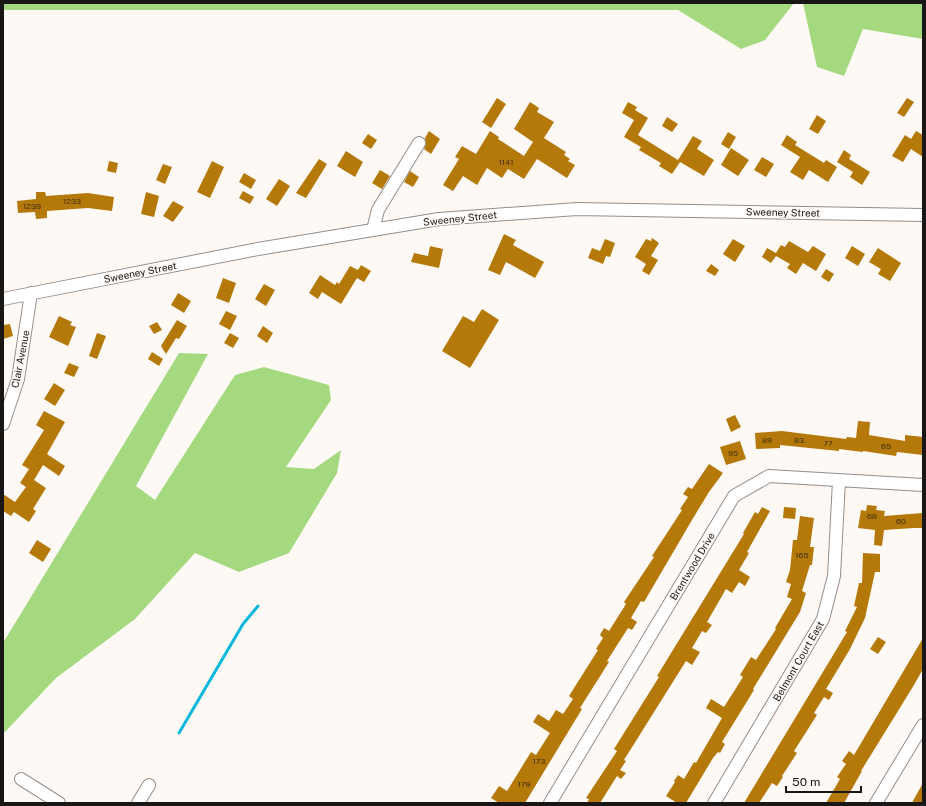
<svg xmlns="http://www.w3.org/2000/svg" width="926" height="806" viewBox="0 0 926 806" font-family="'Public Sans',sans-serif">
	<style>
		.forest { fill: #a5d97f }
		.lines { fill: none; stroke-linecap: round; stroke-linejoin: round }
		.stream { stroke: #08b7dc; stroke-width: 3 }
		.building { fill: #b57909 }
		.minor-casing { stroke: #948e8b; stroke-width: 14 }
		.minor { stroke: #fff; stroke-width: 12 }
		.labels { text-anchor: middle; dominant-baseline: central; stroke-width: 3; stroke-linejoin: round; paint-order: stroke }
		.number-label { font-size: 8px; fill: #403013 }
		.street-label { font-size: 10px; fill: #191716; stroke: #fff9f6 }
	</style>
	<rect width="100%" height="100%" fill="#fff9f6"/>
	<!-- forest -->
	<path class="forest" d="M3,3H794L765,40L741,49L678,10H3Z
		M803,3H923V39L863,29L844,76L817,67Z
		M179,353L208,354L136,486L155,500L235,375L264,367L329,385L331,400L286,467L314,469L341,450L337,473L289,553L239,572L195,553L135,619L56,678L5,732H3V643Z"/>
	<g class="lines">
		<!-- stream -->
		<path class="stream" d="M179,733L243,624L258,606"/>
	</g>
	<!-- building -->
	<path class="building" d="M497,98L506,104L491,128L482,122Z
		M907,98L914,102L904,117L897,113Z
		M530,102L539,108L537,112L554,122L544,138L566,152L564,155L570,159L568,161L575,165L567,178L537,159L524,179L508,169L502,178L487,168L477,185L463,176L453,191L443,185L459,159L455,157L462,146L476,154L490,131L499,137L498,139L524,156L533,142L514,129Z
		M628,102L637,107L635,110L648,118L638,135L678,160L693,136L702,141L697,149L714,160L704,176L680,162L672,174L659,166L661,163L639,150L641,147L624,137L634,120L622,113Z
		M817,115L826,121L818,134L809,129Z
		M667,117L678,124L672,132L662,126Z
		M429,131L440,139L431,154L424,149L426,144L425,138Z
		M916,131L923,135V157L911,149L903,162L892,156L905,135L911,139Z
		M728,132L736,137L729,149L721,144Z
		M368,134L377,140L371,149L362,143Z
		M787,135L797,142L795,145L824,163L826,160L837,167L828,182L809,170L803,180L790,172L800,157L781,145Z
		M731,148L749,160L738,176L721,165Z
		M844,150L851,155L849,159L870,172L862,185L850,177L853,172L837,162Z
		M346,151L363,162L355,177L337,166Z
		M762,157L774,164L766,177L754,170Z
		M319,159L327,164L306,198L296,193Z
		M109,161L118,163L116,173L107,171Z
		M212,161L224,167L210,198L197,192Z
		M163,164L172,167L165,184L156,180Z
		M380,170L390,176L382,189L372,183Z
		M410,171L419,177L413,187L404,182Z
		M244,173L256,180L251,189L239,182Z
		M279,179L290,186L277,206L266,199Z
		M243,191L254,197L250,204L239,198Z
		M36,192H45L46,196L88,193L114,197L112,211L88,208L47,211V218L36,219L35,212L18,213L17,201L36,199Z
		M146,192L159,196L154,217L141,214Z
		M173,201L184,207L173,222L163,216Z
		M504,234L516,240L513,245L544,262L535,278L506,262L500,275L488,270Z
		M652,238L659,243L651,256L658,260L649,275L642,271L646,264L635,257L646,239L651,241Z
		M605,239L615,243L610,257L606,256L603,264L588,258L592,248L600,251Z
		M733,239L745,246L735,262L723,254Z
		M789,241L808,252L813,246L826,254L816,271L803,263L796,274L787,268L790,264L776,256L771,263L762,257L767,248L776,253L781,245L785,247Z
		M430,246L443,249L439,268L411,262L414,253L428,256Z
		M852,246L865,254L858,266L845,258Z
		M878,248L901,263L890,281L878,274L881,269L869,262Z
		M711,264L719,270L715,276L706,271Z
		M361,265L371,271L364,282L357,278L341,304L322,292L318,299L309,293L320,275L335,285L337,282L339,284L350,266L358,270Z
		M826,269L834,274L829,282L821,277Z
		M223,278L236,283L229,303L216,298Z
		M264,284L275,290L266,306L255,299Z
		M178,293L191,301L184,313L171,305Z
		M482,309L499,320L470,368L442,351L463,316L474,322Z
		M226,311L237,316L230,330L219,324Z
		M59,316L72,322L70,325L76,327L68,346L49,337Z
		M177,320L187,326L179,339L176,338L166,354L161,346Z
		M157,322L162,330L154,334L149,326Z
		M10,324L13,336L3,339V325Z
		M263,326L273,333L267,343L257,336Z
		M97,333L106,336L97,359L89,356Z
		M230,333L239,338L233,348L224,343Z
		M152,352L163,359L159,366L148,359Z
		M69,363L79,367L74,377L64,373Z
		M54,383L65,390L55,406L44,399Z
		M44,411L65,422L47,454L65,466L59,476L43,465L34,480L46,488L33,509L36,511L29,522L14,512L11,516L3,511V494L15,502L26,487L20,483L29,469L22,465L44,430L36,425Z
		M735,415L741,427L731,432L726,419Z
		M858,421L870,422L869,435L905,441V435L923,437V455L897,452L896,456L863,451V452L839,449V451L780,445V448L756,449L755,433L782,431L846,439L847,437L856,438Z
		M740,441L746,459L726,465L720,447Z
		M709,464L723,473L709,492L692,520L644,602L641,601L631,618L637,622L632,630L628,628L607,661L609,662L580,708L582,709L525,803H499L491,798L499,786L507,791L531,752L536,755L550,733L533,722L538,714L549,721L556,710L563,714L573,699L569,696L598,650L596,649L603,638L600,635L604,628L609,631L626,604L624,602L654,557L652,556L682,510L680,509L688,497L683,494L688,487L692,489Z
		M867,505L877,506L876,510L885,511L884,516L923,513V528H914L884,530L882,546L874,545L875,530L858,528L861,510L866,511Z
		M762,507L770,511L747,552L749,553L739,570L750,577L745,586L739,582L732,593L726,589L707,622L712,625L706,633L702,631L692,648L700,652L692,665L686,661L624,760L626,761L620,770L626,773L621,779L617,776L600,803H587L589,799L586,798L617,751L614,749L659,677L657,676L744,534L743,533L755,512L758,514Z
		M784,507L796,508L795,519L783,518Z
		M800,516L814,518L810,547H814L812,565H810L802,591L806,593L800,612L753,689L754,690L722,742L725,744L720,753L718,752L713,758L686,803H677L666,796L675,782L674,781L678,775L684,779L694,762L696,763L722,718L706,708L711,699L724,707L743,677L740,675L751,657L756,660L776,629L775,628L792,599L787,597L791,584L786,582L790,570L793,540H797Z
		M37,540L51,549L43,562L29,553Z
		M863,553L880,554V572H875L865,618L850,649L826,689L833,693L829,700L824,697L814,713L817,715L794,751L797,753L782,776L783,777L777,786L772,783L759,803H744L847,632L845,631L857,607L854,606L859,583H862Z
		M878,637L886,642L878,654L870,649Z
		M923,638V669L914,685L861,771H862L844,803H826L840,779L837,777L846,764L842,761L849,751L854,755Z
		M923,783V803H912L914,799Z"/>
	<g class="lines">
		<defs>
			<path id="minor" d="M373,230L378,210L419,143
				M3,299L258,249L439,219L577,209L923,215
				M3,424L18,379L31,293
				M21,779L59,803
				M138,803L149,785
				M550,803L734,496L769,476L923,485
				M714,803L823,619L834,576L839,481
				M876,803L923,725"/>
		</defs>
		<!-- minor casing -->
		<use href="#minor" class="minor-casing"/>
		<!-- minor -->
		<use href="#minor" class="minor"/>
	</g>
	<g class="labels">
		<!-- number labels -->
		<g class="number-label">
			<text x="506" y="162">1141</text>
			<text x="72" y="201">1233</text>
			<text x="32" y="206">1239</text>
			<text x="767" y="440">89</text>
			<text x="799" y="440">83</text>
			<text x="828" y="443">77</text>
			<text x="886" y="446">65</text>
			<text x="733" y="453">95</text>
			<text x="872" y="516">68</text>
			<text x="901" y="521">60</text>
			<text x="802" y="555">165</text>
			<text x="539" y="761">173</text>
			<text x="524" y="784">179</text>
		</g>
		<!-- street labels -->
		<g class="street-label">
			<text transform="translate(783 212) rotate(1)">Sweeney Street</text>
			<text transform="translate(460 218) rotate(-6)">Sweeney Street</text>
			<text transform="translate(140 272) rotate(-11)">Sweeney Street</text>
			<text transform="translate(20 359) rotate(-79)">Clair Avenue</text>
			<text transform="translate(692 566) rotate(-59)">Brentwood Drive</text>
			<text transform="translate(798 661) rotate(-60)">Belmont Court East</text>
		</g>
	</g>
	<!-- border -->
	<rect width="926" height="806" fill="none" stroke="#191716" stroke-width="8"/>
	<!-- scale -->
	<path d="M786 786v6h75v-6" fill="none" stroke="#191716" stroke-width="2"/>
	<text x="792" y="786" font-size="12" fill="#191716" stroke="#fff9f6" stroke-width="3" paint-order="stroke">50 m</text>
</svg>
